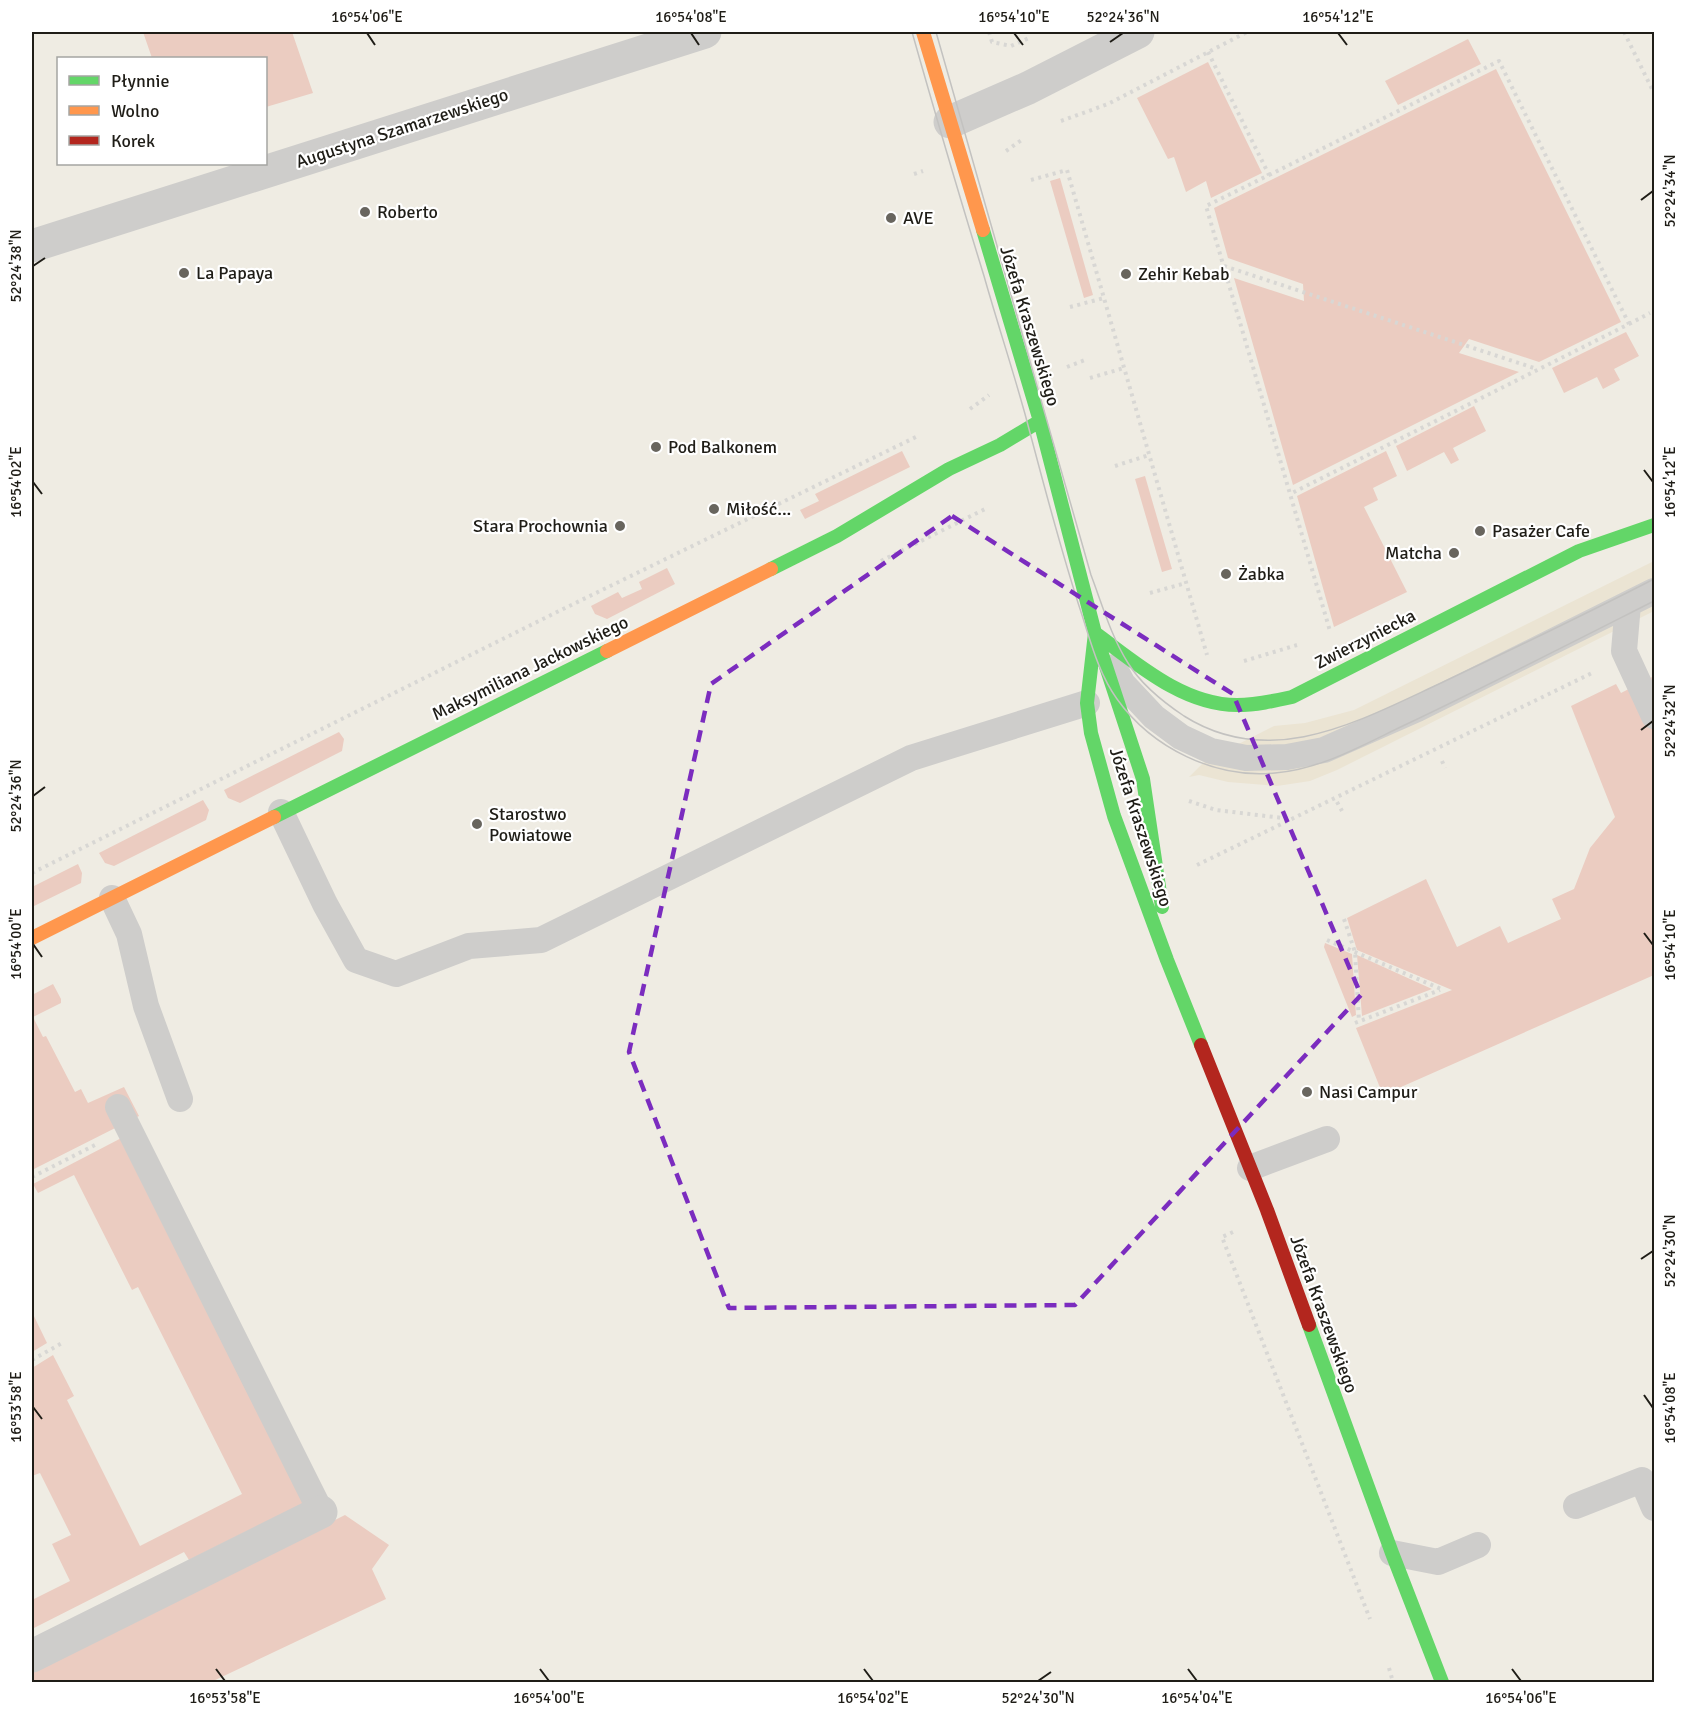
<svg xmlns="http://www.w3.org/2000/svg" width="1686" height="1714" viewBox="0 0 1686 1714" font-family="Signika,sans-serif">
	<style>
		.built { fill: #ebe4d3 }
		.green { fill: #ebccc1 }
		.lines { fill: none; stroke-linecap: round; stroke-linejoin: round }
		.path { stroke: #d8d7d4; stroke-width: 4; stroke-dasharray: 3 4.5; stroke-linecap: butt }
		.lane { stroke: #cecdcb; stroke-width: 26 }
		.street { stroke: #cecdcb; stroke-width: 33 }
		.fast { stroke: #63d668; stroke-width: 14 }
		.slow { stroke: #ff974d; stroke-width: 14 }
		.jam { stroke: #b3261e; stroke-width: 14 }
		.tram { stroke: #c3c2c0; stroke-width: 1.5 }
		.marked { fill: none; stroke: #7b2cbf; stroke-width: 4.5; stroke-dasharray: 12 8; stroke-linejoin: round }
		.ticks { fill: none; stroke: #1f1d17; stroke-width: 2 }
		.poi-dot { fill: #68655e; stroke: #fff; stroke-width: 2 }
		.labels { text-anchor: middle; dominant-baseline: central; stroke-width: 4.5; stroke-linejoin: round; paint-order: stroke }
		.street-label { font-size: 18px; fill: #1f1d17; stroke: #fff }
		.poi-label { font-size: 18px; fill: #1f1d17; stroke: #fff; text-anchor: start }
		.neatline { fill: none; stroke: #1f1d17; stroke-width: 2 }
		.ticks-label { font-size: 15px; text-anchor: middle; fill: #1f1d17 }
	</style>
	<rect width="100%" height="100%" fill="#efece3"/>
	<!-- built -->
	<path class="built" d="M1654,561V611L1337,770L1310,781L1277,786L1228,782L1199,775L1189,777L1205,761L1274,726L1305,723L1354,710Z"/>
	<!-- green -->
	<path class="green" d="M143,32H292L313,93L266,107V58H152Z
		M1468,39L1481,64L1398,105L1385,81Z
		M1208,62L1262,173L1211,198L1206,181L1186,192L1174,157L1168,159L1137,98Z
		M1496,69L1621,322L1539,362L1469,339L1459,353L1519,372L1293,485L1234,278L1304,301L1303,284L1228,258L1214,208Z
		M1060,178L1093,295L1084,298L1050,181Z
		M1626,332L1639,356L1614,369L1620,380L1603,389L1597,377L1564,393L1552,368Z
		M1474,406L1486,431L1453,448L1459,460L1451,464L1444,452L1407,471L1396,446Z
		M902,451L910,467L805,519L800,510L819,501L815,494Z
		M1386,451L1397,476L1373,488L1378,500L1364,507L1407,592L1334,627L1297,496Z
		M1145,476L1172,569L1162,572L1135,479Z
		M667,568L675,584L607,619L595,614L591,606L618,592L622,598L642,589L639,582Z
		M1654,676V975L1383,1095L1356,1028L1452,990L1357,950L1347,918L1426,879L1457,947L1500,926L1508,943L1561,919L1552,899L1574,889L1590,848L1615,817L1571,706L1616,684L1621,693Z
		M339,732L344,739L342,751L240,803L228,798L224,790Z
		M203,800L209,810L206,820L114,866L105,863L99,853Z
		M78,864L82,873L81,883L32,907V887Z
		M1325,943L1352,954L1356,1015L1352,1017L1324,947Z
		M1357,955L1432,989L1362,1016Z
		M53,984L61,999V1003L33,1017L43,1037L46,1036L75,1092L81,1089L88,1103L124,1087L139,1116L32,1170V995Z
		M131,1133L314,1498L189,1560L184,1552L32,1629V1600L70,1581L52,1544L71,1535L40,1473L32,1476V1368L53,1355L74,1396L67,1400L140,1546L242,1494L138,1287L132,1290L74,1175L38,1193L33,1184Z
		M32,1312L47,1343L32,1352Z
		M345,1515L389,1545L372,1569L386,1599L211,1682H33L32,1672Z"/>
	<g class="lines">
		<!-- path -->
		<path class="path" d="M989,32L992,42L1011,46L1029,38
			M1624,32L1654,93
			M1208,52L1269,175L1206,206L1330,631
			M1061,121L1108,104L1247,32
			M1006,151L1023,139
			M914,174L923,171
			M1269,175L1499,61L1629,324L1290,494
			M1031,180L1067,170L1207,655
			M1224,266L1537,369
			M1070,307L1104,298
			M1629,324L1650,313
			M1067,367L1085,360
			M1090,378L1124,368
			M970,409L989,395
			M1115,466L1149,455
			M881,561L987,508
			M1150,593L1186,583
			M1244,661L1297,645
			M1442,761L1445,768
			M1189,801L1216,810L1291,819
			M1337,802L1342,811
			M1197,865L1592,673
			M32,873L557,612L918,436
			M1344,919L1355,952L1359,1022
			M1327,940L1441,989
			M1355,1023L1440,990
			M32,1177L95,1145
			M1233,1232L1222,1237L1370,1619
			M32,1360L62,1343
			M1389,1668L1393,1682"/>
		<!-- lane -->
		<path class="lane" d="M1628,604L1624,651L1654,716
			M1114,667L1123,684L1154,717L1181,737L1211,751L1246,758L1287,757L1324,750L1417,709L1654,591
			M281,812L325,904L356,960L396,974L469,946L541,940L911,758L1087,703
			M112,898L129,934L146,1006L180,1099
			M118,1107L321,1512
			M1250,1168L1327,1139
			M1576,1506L1642,1480L1654,1508
			M1392,1553L1438,1562L1478,1545"/>
		<!-- street -->
		<path class="street" d="M950,122L1028,88L1138,32
			M32,246L705,32
			M32,1656L321,1512"/>
		<!-- fast -->
		<path class="fast" d="M983,230L1040,421L1095,633L1143,779L1162,907
			M771,569L837,536L949,469L1000,445L1040,421
			M1095,633L1087,703L1091,733L1114,816L1167,960L1201,1045
			M1095,633C1136,663 1183,705 1237,705C1256,705 1274,701 1292,697L1579,551L1654,525
			M274,817L607,651
			M1309,1325L1392,1553L1442,1682"/>
		<!-- slow -->
		<path class="slow" d="M923,32L983,230
			M607,651L771,569
			M32,938L274,817"/>
		<!-- jam -->
		<path class="jam" d="M1201,1045L1267,1210L1309,1325"/>
		<!-- tram -->
		<path class="tram" d="M912,32C935,113 959,195 984,276C997,322 1012,367 1025,414C1043,481 1060,549 1082,615C1091,643 1099,674 1117,699C1152,748 1215,779 1275,773C1323,769 1366,743 1409,723C1491,684 1573,642 1654,601
			M936,32L1091,575C1102,604 1111,636 1128,663C1141,684 1163,702 1184,716C1271,771 1359,721 1441,683C1513,649 1584,615 1654,579"/>
	</g>
	<!-- marked area -->
	<path class="marked" d="M952,516L1233,694L1361,995L1075,1305L729,1308L629,1052L711,684Z"/>
	<!-- ticks -->
	<path class="ticks" d="M367,33L375,45M691,33L699,45M1014,33L1023,45M1338,33L1347,45M1110,42L1123,33M1641,200L1653,191M33,266L45,258M1644,470L1653,482M33,482L42,494M1641,730L1653,721M33,796L45,787M1644,933L1653,945M33,944L42,957M1641,1259L1653,1251M1644,1395L1653,1408M33,1407L42,1419M216,1669L225,1681M540,1669L549,1681M864,1669L873,1681M1188,1669L1197,1681M1512,1669L1521,1681M1038,1681L1051,1672"/>
	<!-- markers -->
	<g class="poi-dot">
		<circle cx="365" cy="212" r="6"/>
		<circle cx="891" cy="218" r="6"/>
		<circle cx="184" cy="273" r="6"/>
		<circle cx="1126" cy="274" r="6"/>
		<circle cx="656" cy="447" r="6"/>
		<circle cx="714" cy="509" r="6"/>
		<circle cx="620" cy="526" r="6"/>
		<circle cx="1480" cy="531" r="6"/>
		<circle cx="1454" cy="553" r="6"/>
		<circle cx="1226" cy="574" r="6"/>
		<circle cx="477" cy="824" r="6"/>
		<circle cx="1307" cy="1092" r="6"/>
	</g>
	<g class="labels">
		<!-- street labels -->
		<g class="street-label">
			<text transform="translate(402 128) rotate(-18)">Augustyna Szamarzewskiego</text>
			<text transform="translate(1030 326) rotate(73)">Józefa Kraszewskiego</text>
			<text transform="translate(1365 639) rotate(-27)">Zwierzyniecka</text>
			<text transform="translate(530 668) rotate(-26)">Maksymiliana Jackowskiego</text>
			<text transform="translate(1141 827) rotate(72)">Józefa Kraszewskiego</text>
			<text transform="translate(1324 1314) rotate(70)">Józefa Kraszewskiego</text>
		</g>
		<!-- poi labels -->
		<g class="poi-label">
			<text x="377" y="212">Roberto</text>
			<text x="903" y="218">AVE</text>
			<text x="196" y="273">La Papaya</text>
			<text x="1138" y="274">Zehir Kebab</text>
			<text x="668" y="447">Pod Balkonem</text>
			<text x="726" y="509">Miłość...</text>
			<text x="608" y="526" text-anchor="end">Stara Prochownia</text>
			<text x="1492" y="531">Pasażer Cafe</text>
			<text x="1442" y="553" text-anchor="end">Matcha</text>
			<text x="1238" y="574">Żabka</text>
			<text x="489" y="814">Starostwo<tspan x="489" dy="21">Powiatowe</tspan></text>
			<text x="1319" y="1092">Nasi Campur</text>
		</g>
	</g>
	<!-- border -->
	<rect width="1686" height="1714" fill="none" stroke="#ffffff" stroke-width="66"/>
	<!-- legend -->
	<rect x="57" y="57" width="210" height="108" fill="#ffffff" stroke="#a5a5a2" stroke-width="1.5"/>
	<rect x="69" y="76" width="30" height="9" fill="#63d668" stroke="#a5a5a2" stroke-width="1.5"/>
	<text x="111" y="87" font-size="18" fill="#1f1d17">Płynnie</text>
	<rect x="69" y="106" width="30" height="9" fill="#ff974d" stroke="#a5a5a2" stroke-width="1.5"/>
	<text x="111" y="117" font-size="18" fill="#1f1d17">Wolno</text>
	<rect x="69" y="136" width="30" height="9" fill="#b3261e" stroke="#a5a5a2" stroke-width="1.5"/>
	<text x="111" y="147" font-size="18" fill="#1f1d17">Korek</text>
	<rect x="33" y="33" width="1620" height="1648" class="neatline"/>
	<g class="ticks-label">
		<text x="367" y="22">16°54'06"E</text>
		<text x="691" y="22">16°54'08"E</text>
		<text x="1014" y="22">16°54'10"E</text>
		<text x="1123" y="22">52°24'36"N</text>
		<text x="1338" y="22">16°54'12"E</text>
		<text transform="translate(1670 191) rotate(-90)" y="5">52°24'34"N</text>
		<text transform="translate(16 266) rotate(-90)" y="5">52°24'38"N</text>
		<text transform="translate(16 482) rotate(-90)" y="5">16°54'02"E</text>
		<text transform="translate(1670 482) rotate(-90)" y="5">16°54'12"E</text>
		<text transform="translate(1670 721) rotate(-90)" y="5">52°24'32"N</text>
		<text transform="translate(16 796) rotate(-90)" y="5">52°24'36"N</text>
		<text transform="translate(16 944) rotate(-90)" y="5">16°54'00"E</text>
		<text transform="translate(1670 945) rotate(-90)" y="5">16°54'10"E</text>
		<text transform="translate(1670 1251) rotate(-90)" y="5">52°24'30"N</text>
		<text transform="translate(16 1407) rotate(-90)" y="5">16°53'58"E</text>
		<text transform="translate(1670 1408) rotate(-90)" y="5">16°54'08"E</text>
		<text x="225" y="1703">16°53'58"E</text>
		<text x="549" y="1703">16°54'00"E</text>
		<text x="873" y="1703">16°54'02"E</text>
		<text x="1038" y="1703">52°24'30"N</text>
		<text x="1197" y="1703">16°54'04"E</text>
		<text x="1521" y="1703">16°54'06"E</text>
	</g>
</svg>
